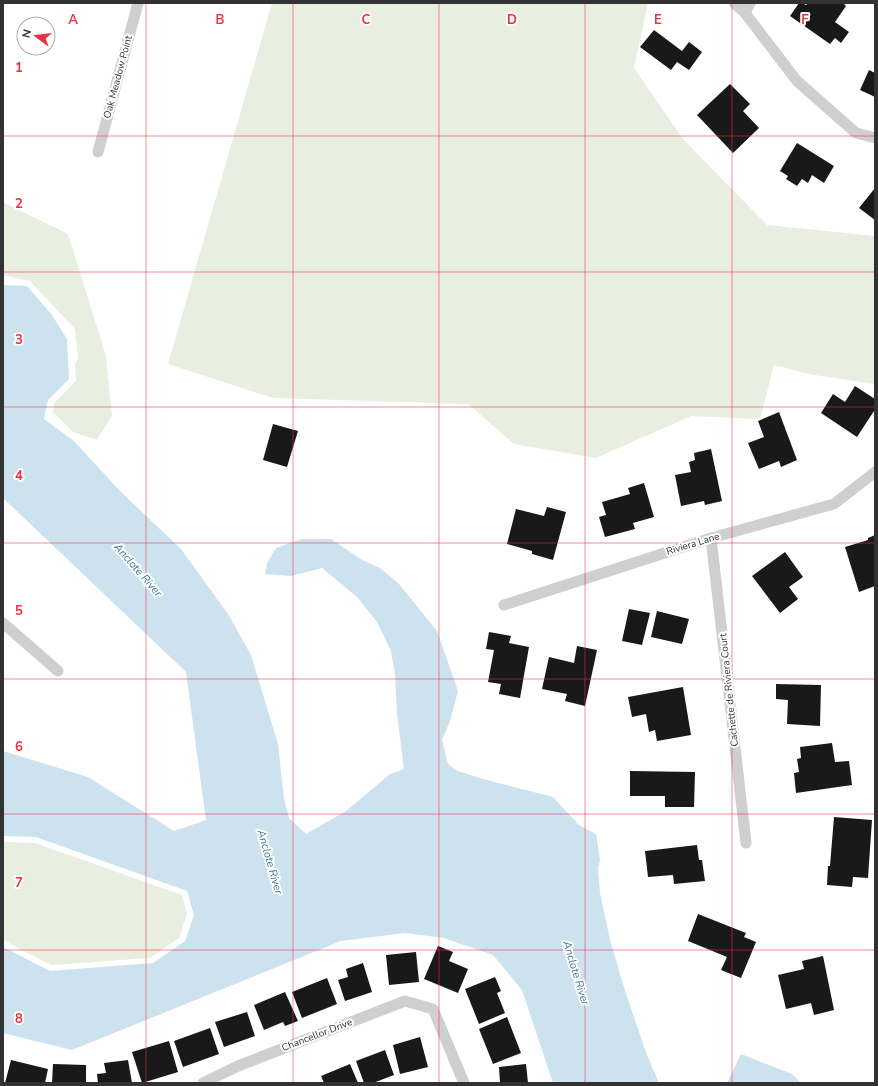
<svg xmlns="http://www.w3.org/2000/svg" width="878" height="1086" viewBox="0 0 878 1086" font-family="'Nunito Sans',sans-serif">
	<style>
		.green { fill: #e8efe0 }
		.water { fill: #cce2ef }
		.building { fill: #191919 }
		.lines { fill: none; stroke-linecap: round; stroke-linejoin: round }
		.minor { stroke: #cfcfcf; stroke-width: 11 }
		.grid { fill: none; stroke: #ee2f43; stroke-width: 1; stroke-opacity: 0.55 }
		.labels { text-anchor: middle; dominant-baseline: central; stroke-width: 4; stroke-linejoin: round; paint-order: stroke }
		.street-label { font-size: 10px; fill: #323232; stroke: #fff }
		.water-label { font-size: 11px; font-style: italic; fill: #3a7899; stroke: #fff }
		.grid-label { font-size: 13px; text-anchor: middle; font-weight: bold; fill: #ee2f43; stroke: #fff; stroke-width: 4; stroke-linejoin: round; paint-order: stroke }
	</style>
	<rect width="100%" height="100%" fill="#fff"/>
	<!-- green -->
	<path class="green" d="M272,3H648L634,68L683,139L767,225L875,236V384L814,375L774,365L760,419L691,416L596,458L514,444L468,404L273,398L168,364Z
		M3,202L68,234L106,356L112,416L97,440L73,432L53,412L54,403L76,381L75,365L78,358L75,329L30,281L3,275Z
		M3,842L35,843L182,895L187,914L179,938L150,958L51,965L3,940Z"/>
	<!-- water -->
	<path class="water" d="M3,285L27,286L52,315L67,339L69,379L48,400L44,419L74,441L121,492L181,549L228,614L251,655L278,744L284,799L289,818L306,834L346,811L390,774L404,769L397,714L395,674L391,651L377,622L357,597L322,568L291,576L265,574L267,563L276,548L302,539H331L362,560L380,568L399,584L437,631L458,691L450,721L442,740L448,764L458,771L483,779L553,797L579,825L596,834L600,860L598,868L600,893L610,940L626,994L647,1055L659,1083H553L522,990L493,955L444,938L405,933L341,941L72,1050L3,1033V947L50,971L153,963L185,941L194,915L187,891L36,837L3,836V751L88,777L174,831L206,820L186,672L3,498Z
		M741,1054L792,1074L801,1083H727Z"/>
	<!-- building -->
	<path class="building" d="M799,3H802L806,5L808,3H843L846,6L835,22L849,32L841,43L835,38L830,44L790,16Z
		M654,30L682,51L689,42L702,52L689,70L677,62L671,70L640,47Z
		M869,70L875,73V97L860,90Z
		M730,84L750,104L743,111L759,128L733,153L697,115Z
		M797,143L834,166L824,183L812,175L808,183L802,179L797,186L786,179L788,176L780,171Z
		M875,188V220L859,208Z
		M855,386L875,399V412L874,411L857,437L821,413L833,394L845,402Z
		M779,412L797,460L781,467L779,461L759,469L748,443L764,437L758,421Z
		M273,424L298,431L287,467L263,460Z
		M711,449L722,501L705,505L704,501L681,506L675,475L691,472L689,462L695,460L694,453Z
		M644,483L654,517L633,523L635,529L605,537L599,517L606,515L602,502L630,494L628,488Z
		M547,507L566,512L553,560L532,554V551L507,544L516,509L544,516Z
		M875,535V586L859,592L845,547L868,540V538Z
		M785,552L803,577L789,587L798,599L780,613L752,576Z
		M629,609L650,613L642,645L622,641Z
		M657,611L689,619L682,644L651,637Z
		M489,632L511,636L509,643L529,647L520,698L499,694L501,684L488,682L494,650L486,649Z
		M577,646L597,650L585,706L565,701L567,694L542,689L549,657L574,663Z
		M776,684L821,685L820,726L787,724L788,700L776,699Z
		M683,687L691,735L657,741L655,730L649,732L646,714L632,717L628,697Z
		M832,743L835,762L849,761L852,785L796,793L794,773L799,772L797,759L801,758L800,747Z
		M630,771L695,772L694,807H665V796H630Z
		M834,817L872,820L868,878L853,877L852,887L827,885L828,866H830Z
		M697,845L699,860H702L705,881L674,884L673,875L648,877L645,851Z
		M698,914L746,933L744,937L756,942L741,978L721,970L727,957L688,941Z
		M438,946L453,952L449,961L468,969L458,993L424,979Z
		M416,952L419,982L389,985L386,955Z
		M823,956L834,1010L814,1015L811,1003L786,1009L778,975L804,969L802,961Z
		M363,963L372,992L345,1001L338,980L348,977L346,969Z
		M495,977L501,991L497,993L505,1013L479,1024L465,989Z
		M327,978L337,1004L302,1018L292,992Z
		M285,992L298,1021L285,1026L283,1022L264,1030L254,1005Z
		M247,1012L255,1036L224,1047L215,1022Z
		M507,1017L521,1053L493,1064L479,1029Z
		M210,1028L219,1054L183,1067L174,1041Z
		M420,1037L428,1067L400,1074L393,1045Z
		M169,1041L178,1072L142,1083L132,1052Z
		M385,1050L394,1075L373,1083H364L356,1061Z
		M11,1060L48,1069L45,1083H5Z
		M128,1060L132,1083H98L97,1074L106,1073L104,1063Z
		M53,1064L86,1065V1083H52Z
		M350,1064L358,1083H324L321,1076Z
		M526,1064L528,1083H500L499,1067Z"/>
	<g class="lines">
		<!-- minor -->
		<path class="minor" d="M734,3L745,13L797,81L856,133L875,138
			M745,13L750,3
			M98,152L138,3
			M711,538L746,843
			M504,605L711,538L834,504L875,472
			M3,623L58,671
			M203,1083L238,1066L405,1001L433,1009L464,1083"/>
	</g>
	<!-- grid -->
	<path class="grid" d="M146,3V1083M293,3V1083M439,3V1083M585,3V1083M732,3V1083M3,136H875M3,272H875M3,407H875M3,543H875M3,679H875M3,814H875M3,950H875"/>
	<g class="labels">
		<!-- street labels -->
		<g class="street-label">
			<text transform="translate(118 77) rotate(-75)">Oak Meadow Point</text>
			<text transform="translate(693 544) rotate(-17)">Riviera Lane</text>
			<text transform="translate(729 690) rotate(-96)">Cachette de Riviera Court</text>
			<text transform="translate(317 1035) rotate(-21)">Chancellor Drive</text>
		</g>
		<!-- water labels -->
		<g class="water-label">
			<text transform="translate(138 570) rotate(49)">Anclote River</text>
			<text transform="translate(270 862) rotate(74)">Anclote River</text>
			<text transform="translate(576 973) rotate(73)">Anclote River</text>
		</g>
	</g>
	<g class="grid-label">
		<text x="73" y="24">A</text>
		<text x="220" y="24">B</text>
		<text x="366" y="24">C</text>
		<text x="512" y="24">D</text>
		<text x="658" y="24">E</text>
		<text x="805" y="24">F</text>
		<text x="19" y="72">1</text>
		<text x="19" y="208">2</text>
		<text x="19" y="344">3</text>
		<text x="19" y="480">4</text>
		<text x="19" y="615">5</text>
		<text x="19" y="751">6</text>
		<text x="19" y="887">7</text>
		<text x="19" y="1023">8</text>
	</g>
	<!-- border -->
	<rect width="878" height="1086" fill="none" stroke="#323232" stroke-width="8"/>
	<!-- north arrow -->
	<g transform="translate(36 36) rotate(285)"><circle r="19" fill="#ffffff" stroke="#adadad"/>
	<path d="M0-3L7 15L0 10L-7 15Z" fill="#ee2f43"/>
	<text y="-6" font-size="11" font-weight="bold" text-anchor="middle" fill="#323232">N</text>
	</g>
</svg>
